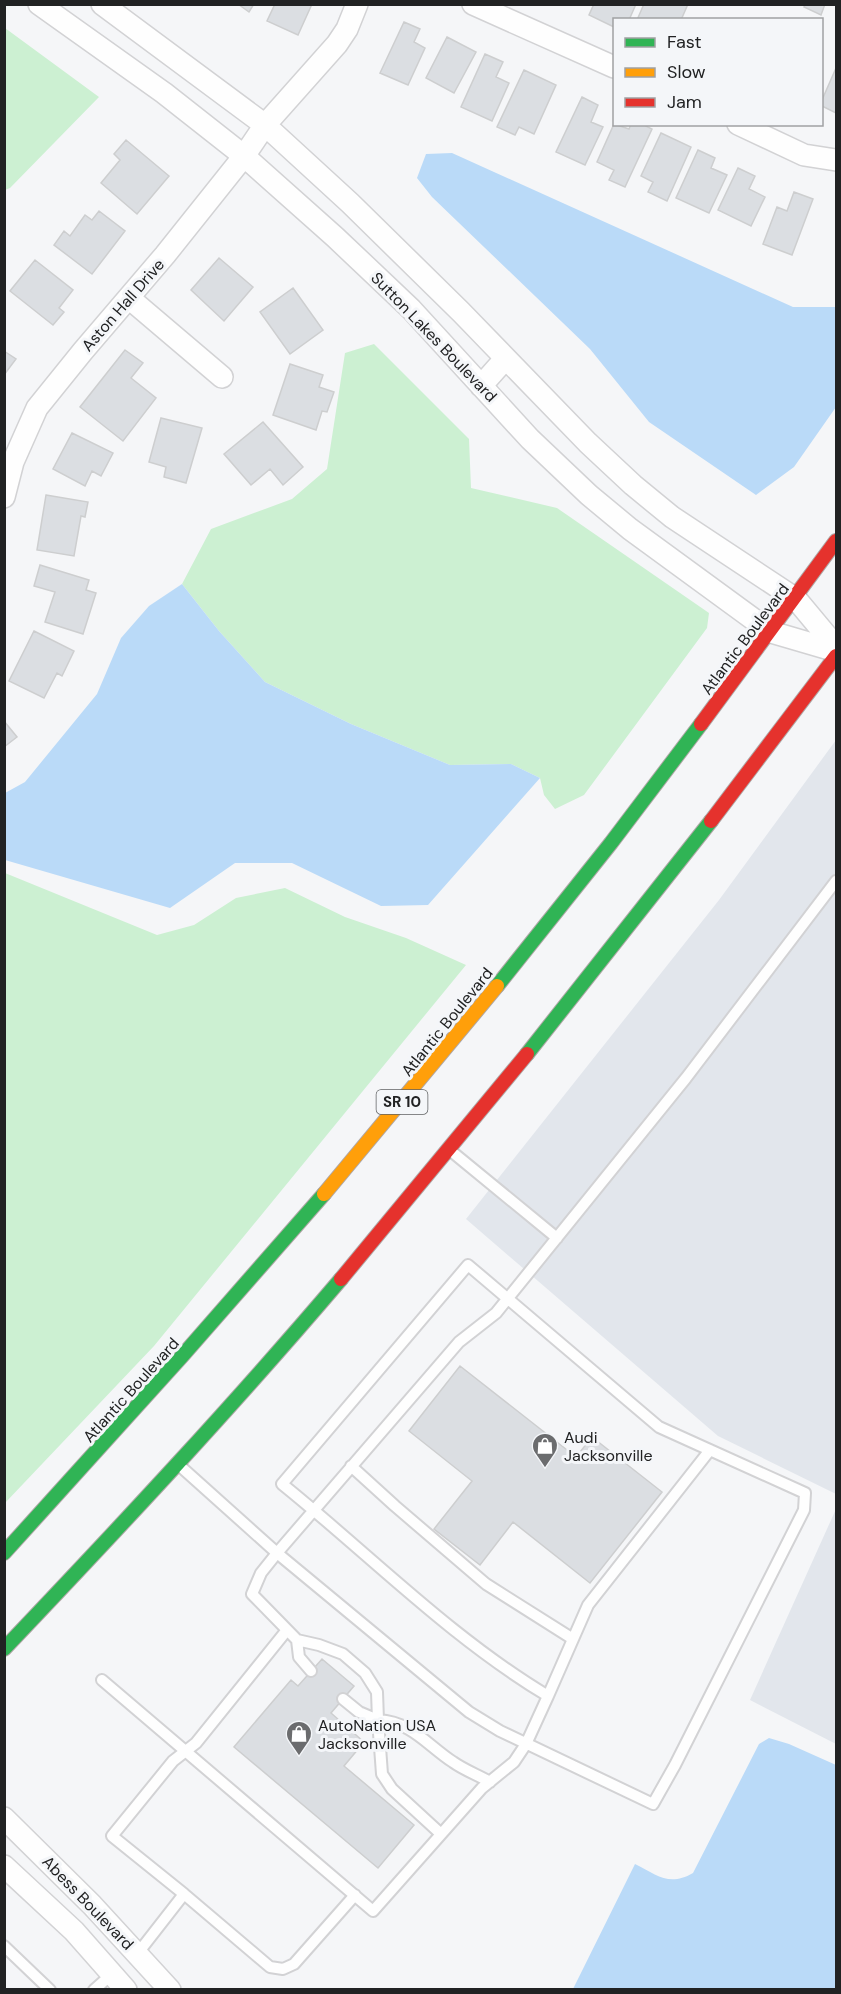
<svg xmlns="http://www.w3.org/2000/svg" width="841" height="1994" viewBox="0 0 841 1994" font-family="'DM Sans',sans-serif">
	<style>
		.built { fill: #e2e6ec }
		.green { fill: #ccf0d2 }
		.water { fill: #badaf8 }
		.building { fill: #dbdee2; stroke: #cdcecf; stroke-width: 1.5 }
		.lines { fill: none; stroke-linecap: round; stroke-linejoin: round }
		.lane-casing { stroke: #d2d2d4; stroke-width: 14 }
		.street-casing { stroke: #d2d2d4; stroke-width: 24 }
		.fast-casing { stroke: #afa7a6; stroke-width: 16 }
		.slow-casing { stroke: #afa7a6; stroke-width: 16 }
		.jam-casing { stroke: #afa7a6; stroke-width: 16 }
		.lane { stroke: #fefefe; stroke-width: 10 }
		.street { stroke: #fefefe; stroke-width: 21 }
		.fast { stroke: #30b455; stroke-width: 14 }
		.slow { stroke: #ff9f0a; stroke-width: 14 }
		.jam { stroke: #e5322d; stroke-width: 14 }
		.labels { text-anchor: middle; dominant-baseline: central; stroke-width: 6; stroke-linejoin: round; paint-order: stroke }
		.shield { fill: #f4f6f9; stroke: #606263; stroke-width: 1.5 }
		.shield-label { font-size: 15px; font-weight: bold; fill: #212223 }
		.street-label { font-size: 16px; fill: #212223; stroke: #f4f6f9 }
		.poi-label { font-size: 16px; fill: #212223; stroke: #f4f6f9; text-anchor: start }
	</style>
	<rect width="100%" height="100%" fill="#f5f6f8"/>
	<!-- built -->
	<path class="built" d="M836,740V1494L718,1436L466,1219L719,900Z
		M836,1509V1744L750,1700Z"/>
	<!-- green -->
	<path class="green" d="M5,28L99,97L10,188L5,190Z
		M374,344L469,439L471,488L557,508L709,613L707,628L584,795L555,809L544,795L540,778L511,764L450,765L351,724L265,682L219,631L182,584L211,529L292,499L327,469L345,353Z
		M5,873L157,935L194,925L236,898L285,888L345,917L406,938L466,965L154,1346L5,1503Z"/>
	<!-- water -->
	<path class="water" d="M452,153L793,307H836V407L794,467L756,495L649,422L590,349L432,197L417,178L426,154Z
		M182,584L219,631L265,682L351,724L450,765L511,764L540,778L428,905L381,906L292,863H235L170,908L5,860V793L25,782L97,694L121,638L149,606Z
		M769,1738L789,1744L836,1765V1989H573L635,1864C657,1875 669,1887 693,1873L759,1744Z"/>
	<!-- building -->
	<path class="building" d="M238,4H254L249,12Z
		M275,4H312L298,35L267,21Z
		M594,4H636L629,20H614V27L589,15Z
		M644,4H688L681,20H637Z
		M806,4H825L821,15L804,7Z
		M404,22L420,29L414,42L425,48L408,85L380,73Z
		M447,37L476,52L454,93L426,78Z
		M485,54L503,62L496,77L509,83L492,121L461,107Z
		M836,68V113L822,106V100Z
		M524,70L556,85L534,134L519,127L515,135L497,127Z
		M582,97L598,105L591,122L603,127L585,165L556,152Z
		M614,124L629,129L631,124H642L652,129L625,187L609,180L614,170L597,162Z
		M661,133L691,147L667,201L648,192L653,182L641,176Z
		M126,140L169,176L137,214L101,183L120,160L114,154Z
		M698,150L715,158L711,168L727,175L709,213L676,198Z
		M738,168L755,176L749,189L765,197L751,226L718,210Z
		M794,192L813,199L792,255L763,244L777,207L787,211Z
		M99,211L125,231L92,274L54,245L64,231L70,236L85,215L92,220Z
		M219,258L253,287L224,321L191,290Z
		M35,260L73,290L59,308L64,312L53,325L10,291Z
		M293,288L323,330L290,354L260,312Z
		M125,350L143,363L131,378L156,398L123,441L80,407Z
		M4,351L16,359L4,375Z
		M290,364L323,375L319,387L334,392L327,412L322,411L316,430L273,415Z
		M161,418L202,428L186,483L164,477L166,467L149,462Z
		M263,422L303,467L283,485L270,469L251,485L224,454Z
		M72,433L113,453L101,476L92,471L85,486L53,469Z
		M46,495L88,502L85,517L81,516L74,556L37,550Z
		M40,565L89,580L86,590L96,593L83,634L45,622L55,592L34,586Z
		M34,631L74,651L62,676L57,673L44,698L9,681Z
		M4,721L17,737L4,747Z
		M460,1366L576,1457L592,1437L662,1492L590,1583L513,1522L480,1565L434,1529L472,1481L409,1431Z
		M322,1659L354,1686L331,1713L364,1742L344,1766L414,1825L378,1868L234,1747L291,1680L298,1686Z"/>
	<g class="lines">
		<defs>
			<path id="lane" d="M451,1151L557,1238
				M710,1450L588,1605L548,1696C451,1638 370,1555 282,1484L468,1265L659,1427L805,1493L804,1510L675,1765L653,1804L500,1731L469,1712L277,1553L459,1342L496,1313L686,1078L836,881
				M180,1466L277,1553L261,1573L252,1594L297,1640L319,1645L343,1654L365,1673L377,1692L378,1720L359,1712L343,1699
				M351,1466L395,1506L486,1584L573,1639
				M297,1640L299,1657L311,1671
				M102,1680L373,1911L482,1788L514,1762L526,1744L548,1696
				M441,1834L392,1789L382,1774L378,1720C412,1722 427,1745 453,1762C464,1770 478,1775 490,1782
				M184,1894L270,1967L283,1969L294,1964L355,1895
				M4,1946L50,1990
				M138,1953L184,1894L112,1836L173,1761L196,1743L287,1630
				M94,1990L112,1974"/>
			<path id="street" d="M39,4L164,93L244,156L335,237L411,309L530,439L589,495L630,529L771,632L836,651
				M102,4L265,125L350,203L461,312L588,443L633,485L672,517L796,599L836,647
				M473,4L614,67
				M738,124L804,155L836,160
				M129,298L222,377
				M481,386L505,359
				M4,497L13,462L37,408L83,351L165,255L244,156L265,125L337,44L347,29L357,4
				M4,1818L92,1905L170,1990
				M4,1866L74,1931L126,1990"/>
			<path id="fast" d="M497,986L611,843L701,724
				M527,1054L711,821
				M4,1553L183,1355L324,1194
				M4,1649C119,1528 233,1406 341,1279"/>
			<path id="slow" d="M324,1194L497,986"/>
			<path id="jam" d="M701,724L836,541
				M711,821L836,656
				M341,1279L527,1054"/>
		</defs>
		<!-- lane casing -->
		<use href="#lane" class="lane-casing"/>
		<!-- street casing -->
		<use href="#street" class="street-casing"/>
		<!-- fast casing -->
		<use href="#fast" class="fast-casing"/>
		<!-- slow casing -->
		<use href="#slow" class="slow-casing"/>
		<!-- jam casing -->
		<use href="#jam" class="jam-casing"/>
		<!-- lane -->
		<use href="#lane" class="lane"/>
		<!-- street -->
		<use href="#street" class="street"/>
		<!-- fast -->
		<use href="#fast" class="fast"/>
		<!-- slow -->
		<use href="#slow" class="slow"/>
		<!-- jam -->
		<use href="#jam" class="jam"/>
	</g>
	<!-- icons -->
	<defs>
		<symbol id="shop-pin" viewBox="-11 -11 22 30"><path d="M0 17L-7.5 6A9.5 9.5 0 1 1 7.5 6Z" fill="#6b6c6e" stroke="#f4f6f9"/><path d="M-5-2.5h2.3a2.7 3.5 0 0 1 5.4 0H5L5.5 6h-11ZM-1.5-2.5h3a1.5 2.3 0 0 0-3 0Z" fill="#fff"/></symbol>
	</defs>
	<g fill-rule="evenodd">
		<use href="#shop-pin" x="530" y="1431" width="30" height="40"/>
		<use href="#shop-pin" x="284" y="1719" width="30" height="40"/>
	</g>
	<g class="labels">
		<!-- shield labels -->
		<rect class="shield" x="376.5" y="1090" width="51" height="24" rx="4.5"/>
		<g class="shield-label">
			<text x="402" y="1102">SR 10</text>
		</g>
		<!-- street labels -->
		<g class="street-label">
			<text transform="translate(123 305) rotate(-49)">Aston Hall Drive</text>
			<text transform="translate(434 337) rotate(46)">Sutton Lakes Boulevard</text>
			<text transform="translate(745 639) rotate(-53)">Atlantic Boulevard</text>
			<text transform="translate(447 1022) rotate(-51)">Atlantic Boulevard</text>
			<text transform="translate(131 1390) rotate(-48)">Atlantic Boulevard</text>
			<text transform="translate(88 1903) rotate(46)">Abess Boulevard</text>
		</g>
		<!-- poi labels -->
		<g class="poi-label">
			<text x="564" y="1437">Audi<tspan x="564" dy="18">Jacksonville</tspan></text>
			<text x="318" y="1725">AutoNation USA<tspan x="318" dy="18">Jacksonville</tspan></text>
		</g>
	</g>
	<!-- border -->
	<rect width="841" height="1994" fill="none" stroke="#212223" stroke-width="12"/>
	<!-- legend -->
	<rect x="613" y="18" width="210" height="108" fill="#f4f6f9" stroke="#a0a1a3" stroke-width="1.5"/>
	<rect x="625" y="38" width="30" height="9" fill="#30b455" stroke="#a0a1a3" stroke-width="1.5"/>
	<text x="667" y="48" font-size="18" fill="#212223">Fast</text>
	<rect x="625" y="68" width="30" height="9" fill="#ff9f0a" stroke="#a0a1a3" stroke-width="1.5"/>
	<text x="667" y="78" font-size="18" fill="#212223">Slow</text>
	<rect x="625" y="98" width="30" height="9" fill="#e5322d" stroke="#a0a1a3" stroke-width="1.5"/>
	<text x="667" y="108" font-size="18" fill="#212223">Jam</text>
</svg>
